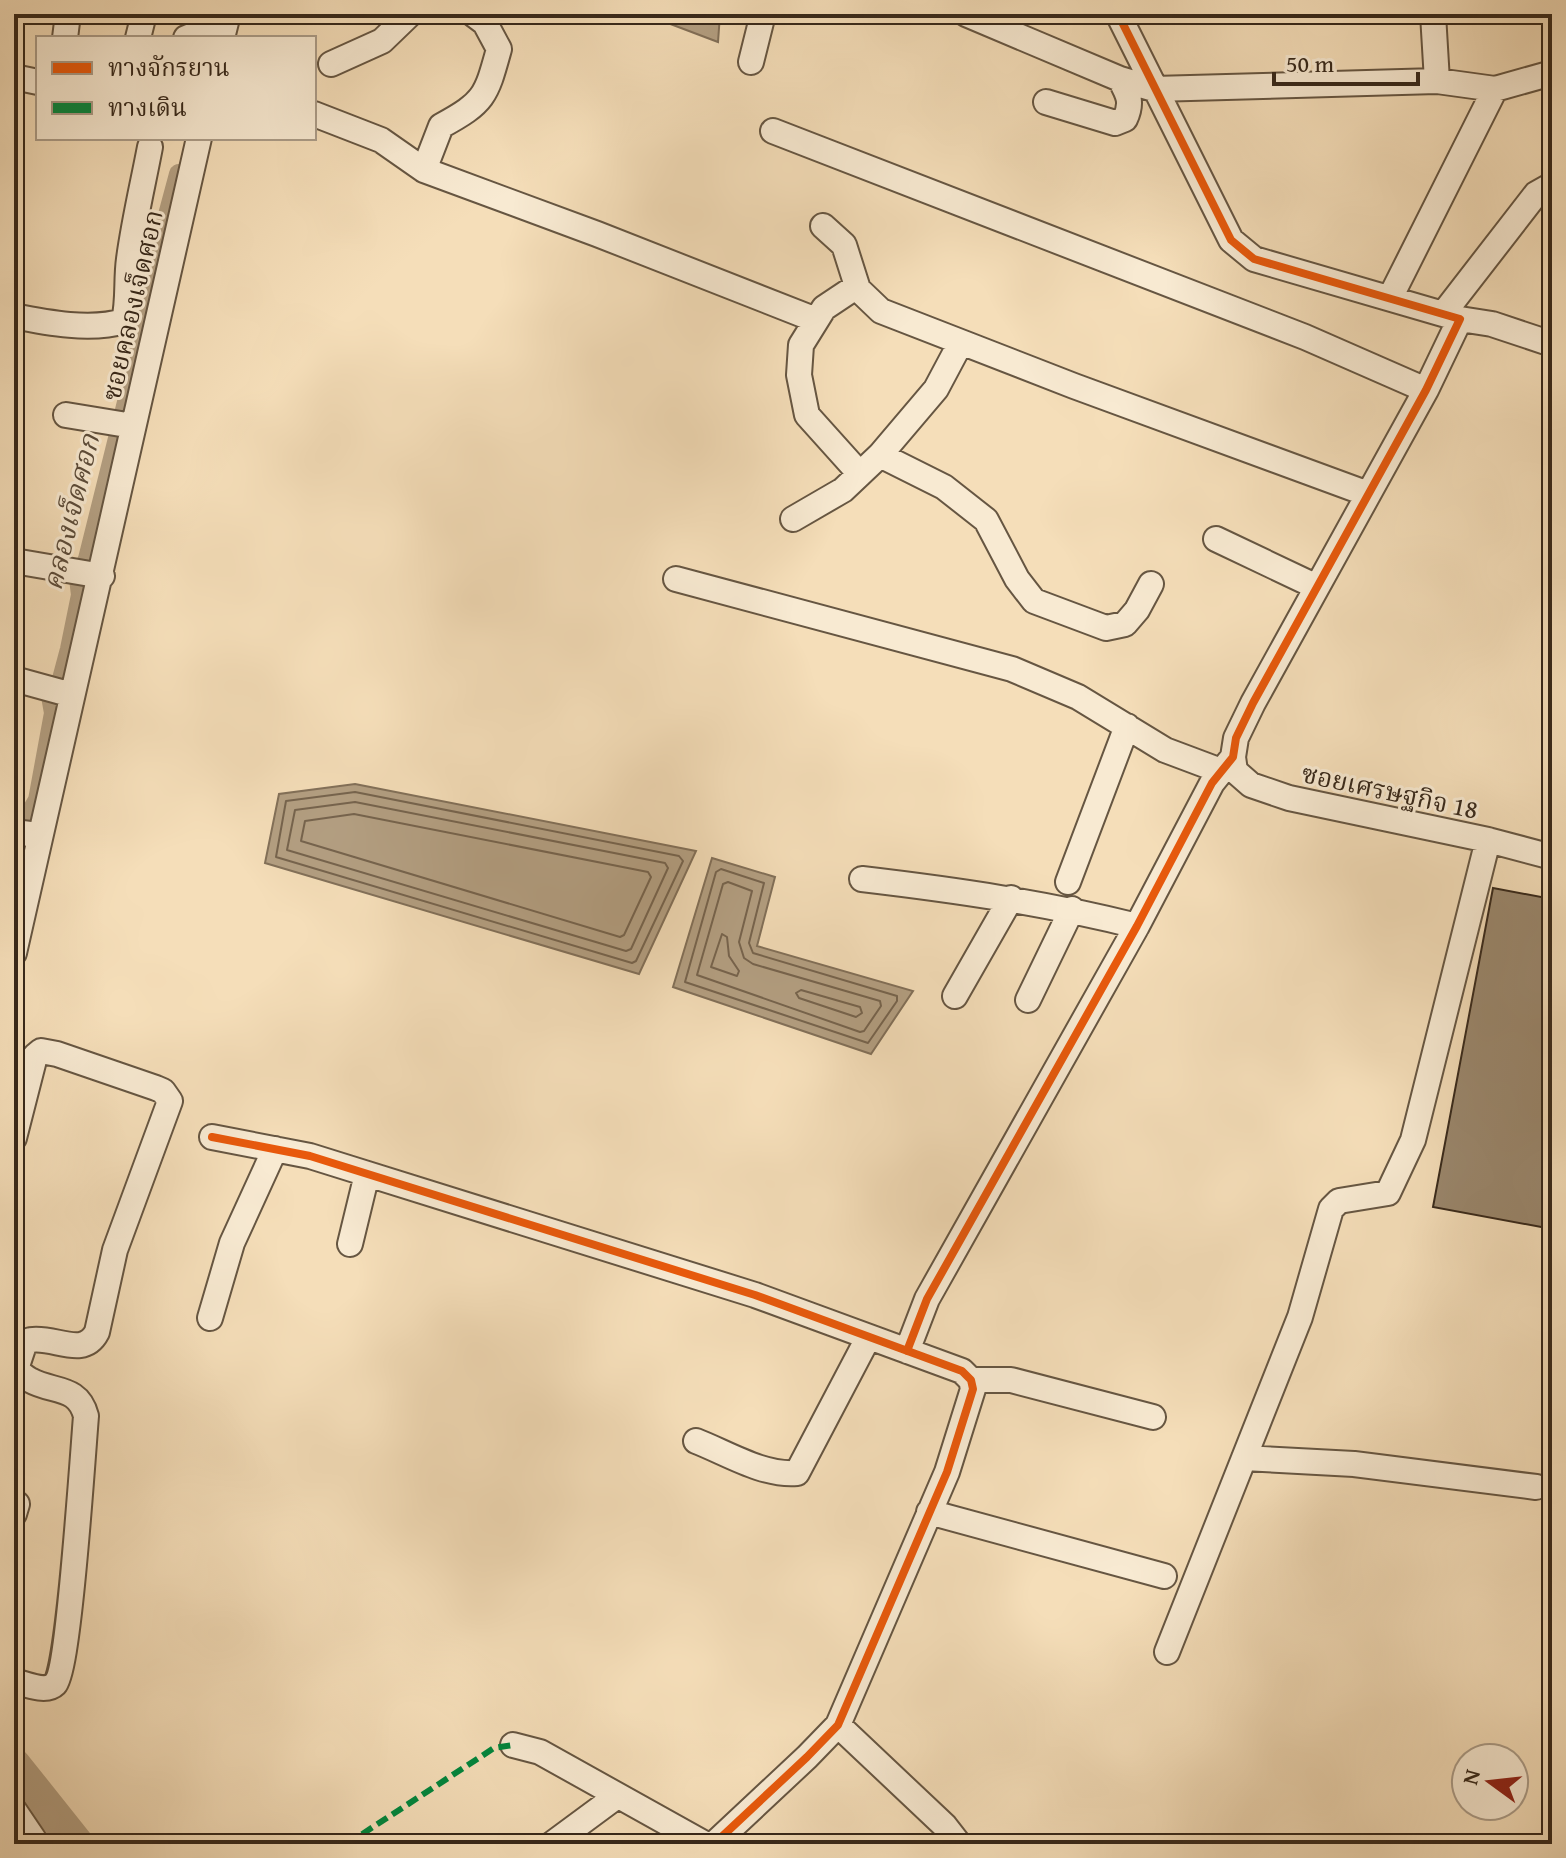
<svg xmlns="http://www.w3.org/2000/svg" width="1566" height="1858" viewBox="0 0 1566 1858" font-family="'Gentium Book Plus','Noto Serif Thai',serif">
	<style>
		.water { fill: #b4a083; stroke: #827059; stroke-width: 2 }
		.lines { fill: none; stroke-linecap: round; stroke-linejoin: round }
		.shore { stroke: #76644e; stroke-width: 2 }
		.canal { stroke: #b4a083; stroke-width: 20 }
		.river { stroke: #b4a083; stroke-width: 34 }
		.building { fill: #9a876d; stroke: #37281a; stroke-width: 2 }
		.minor-casing { stroke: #665642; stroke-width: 28 }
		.minor { stroke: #f8ead2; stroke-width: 24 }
		.quiet { stroke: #00873e; stroke-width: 6; stroke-dasharray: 12 6; stroke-linecap: butt }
		.cycleway-casing { stroke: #f8ead2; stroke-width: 13 }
		.cycleway { stroke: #e8590c; stroke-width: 8 }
		.labels { text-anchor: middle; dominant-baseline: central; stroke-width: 6; stroke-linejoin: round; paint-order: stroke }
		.street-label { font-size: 26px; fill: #37281a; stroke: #f8ead2 }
		.water-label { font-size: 28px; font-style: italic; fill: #5c4c3a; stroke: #f8ead2 }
	</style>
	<rect width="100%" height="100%" fill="#f5deb9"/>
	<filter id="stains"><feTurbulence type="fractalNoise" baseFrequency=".0025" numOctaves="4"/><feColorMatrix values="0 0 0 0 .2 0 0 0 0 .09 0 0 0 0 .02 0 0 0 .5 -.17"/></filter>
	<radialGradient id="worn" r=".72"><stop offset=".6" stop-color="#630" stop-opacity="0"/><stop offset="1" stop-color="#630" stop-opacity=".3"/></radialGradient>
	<!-- water -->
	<path class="water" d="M644,14H720L718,42Z
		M355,784L696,851L639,974L265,863L279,794Z
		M712,858L775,877L757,946L913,991L871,1054L673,987Z"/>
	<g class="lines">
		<!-- shore -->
		<path class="shore" d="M355,792L679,856L683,861L636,961L632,963L276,857L286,801Z
			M355,802L665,863L668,868L631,949L626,951L287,850L295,810Z
			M354,814L648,872L651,877L624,935L620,937L301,841L305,821Z
			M721,869L764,883L749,943L753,953L897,996V1001L868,1043L685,982L716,872Z
			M728,882L752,891L739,942L744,958L753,964L880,1001L881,1006L864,1031L860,1032L697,975L723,884Z
			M722,934L727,937L729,956L739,971L737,976L711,967Z
			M801,990L860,1007L862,1013L856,1017L799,998L796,993Z"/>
		<!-- canal -->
		<path class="canal" d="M203,38L211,14
			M14,895L25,850L19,833L38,800L54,713L51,696L62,679L70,649L81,595L79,578L88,559L134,374L142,334L143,308L179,174"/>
		<!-- river -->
		<path class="river" d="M14,1765L77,1844"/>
	</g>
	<!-- building -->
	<path class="building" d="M1493,888L1552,899V1229L1433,1207Z"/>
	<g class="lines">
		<defs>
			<path id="minor" d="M966,14L1120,79L1154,89L1437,81L1495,89L1552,73
				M1118,14L1231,240L1254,259L1460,319L1492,324L1552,344
				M1433,14L1437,81
				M65,38L68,14
				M138,38L144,14
				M186,38L198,33L223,36
				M222,38L228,14
				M751,62L763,14
				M331,64L382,41L410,14
				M14,77L38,82
				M1046,102L1115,123L1125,119C1133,102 1128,94 1120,79
				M314,114L381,140L424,170L597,234L816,320
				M773,131L1305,337L1426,390
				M424,170L441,126C485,102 486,96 499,49L485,23L473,14
				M823,226L844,245L858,289L881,311L1074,386L1368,494
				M857,286L824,308L801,345L799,375L807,415L860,474
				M1390,298L1495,89
				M1443,314L1536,194L1552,185
				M14,316C48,323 91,331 124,321C129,300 126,280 129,259C134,221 143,184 150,147
				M66,415L133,426
				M880,455L944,487L986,520L1017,579L1034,601L1106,628L1125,624L1137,610L1151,584
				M793,519L843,490L880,455L936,389L961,342
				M1216,539L1317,587
				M14,561L102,576
				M676,579L1012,669L1078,697L1165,750L1221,771
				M14,679L72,695
				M1233,757L1235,771L1251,785L1289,798L1488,840L1552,857
				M14,832L30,834L41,831
				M862,879C955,890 1046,903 1137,926
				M1068,882L1127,726
				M14,953L199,138
				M955,996L1011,898
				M1028,1000L1072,909
				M212,1137L310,1156L755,1295L962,1371L971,1380L973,1389L947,1472L838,1725L807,1757L714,1844
				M14,1138L35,1056L41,1051L57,1054L156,1088L163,1091L170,1101L115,1250L97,1332C83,1359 55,1336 31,1340L25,1342L16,1369
				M350,1244L367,1174
				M210,1318L232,1243L275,1149
				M907,1351L927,1299L1137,926L1212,783L1233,757L1236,738L1253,703L1426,390L1460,319
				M14,1369C20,1372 24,1377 30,1380C53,1393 78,1385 86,1416C83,1451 69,1670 55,1684C46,1693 25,1684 14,1681
				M971,1380H1011L1153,1417
				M696,1441C727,1453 763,1476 797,1473L868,1338
				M1244,1458L1354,1464L1536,1487
				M929,1512L1164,1576
				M14,1514L17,1504
				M1167,1652L1300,1317L1331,1209L1339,1201L1388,1193L1413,1140L1488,840
				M838,1725L945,1826L959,1844
				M513,1745L540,1752L705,1844
				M14,1810L37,1844
				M552,1844L617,1796"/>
		</defs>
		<!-- minor casing -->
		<use href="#minor" class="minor-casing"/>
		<!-- minor -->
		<use href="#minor" class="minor"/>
		<!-- quiet -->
		<path class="quiet" d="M347,1844L494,1748L513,1745"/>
		<defs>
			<path id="cycleway" d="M212,1137L310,1156L755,1295L962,1371L971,1380L973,1389L947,1472L838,1725L807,1757L714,1844
				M907,1351L927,1299L1137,926L1212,783L1233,757L1236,738L1253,703L1426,390L1460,319L1254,259L1231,240L1118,14"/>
		</defs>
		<!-- cycleway casing -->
		<use href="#cycleway" class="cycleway-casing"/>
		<!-- cycleway -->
		<use href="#cycleway" class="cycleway"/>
	</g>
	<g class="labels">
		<!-- street labels -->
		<g class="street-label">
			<text transform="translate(132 305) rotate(-77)">ซอยคลองเจ็ดศอก</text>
			<text transform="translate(1390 791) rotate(12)">ซอยเศรษฐกิจ 18</text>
		</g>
		<!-- water labels -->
		<g class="water-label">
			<text transform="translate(70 512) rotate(-76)">คลองเจ็ดศอก</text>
		</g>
	</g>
	<!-- margin -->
	<rect width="1566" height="1858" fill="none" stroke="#f5deb9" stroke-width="48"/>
	<rect x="16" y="16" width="1534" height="1826" fill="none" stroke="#37281a" stroke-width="4"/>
	<rect x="24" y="24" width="1518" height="1810" fill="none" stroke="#37281a" stroke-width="2"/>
	<!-- legend -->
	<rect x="36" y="36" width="280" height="104" fill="#f8ead2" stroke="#ab9c88" stroke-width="2"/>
	<rect x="52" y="62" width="40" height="12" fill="#e8590c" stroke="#ab9c88" stroke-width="2"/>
	<text x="108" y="76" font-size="24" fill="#37281a">ทางจักรยาน</text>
	<rect x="52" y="102" width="40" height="12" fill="#00873e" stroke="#ab9c88" stroke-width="2"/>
	<text x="108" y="116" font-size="24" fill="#37281a">ทางเดิน</text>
	<!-- north arrow -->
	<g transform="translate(1490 1782) rotate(285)"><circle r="38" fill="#f8ead2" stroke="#ab9c88" stroke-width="2"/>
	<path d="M0-6L14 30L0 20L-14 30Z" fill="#8f2418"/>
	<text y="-12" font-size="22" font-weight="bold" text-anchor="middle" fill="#37281a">N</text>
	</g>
	<!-- scale -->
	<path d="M1274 72v12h144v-12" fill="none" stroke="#37281a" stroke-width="4"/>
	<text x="1286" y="72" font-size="24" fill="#37281a" stroke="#f8ead2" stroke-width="6" paint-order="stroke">50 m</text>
	<rect width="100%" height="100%" filter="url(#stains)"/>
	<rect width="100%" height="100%" fill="url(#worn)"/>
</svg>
